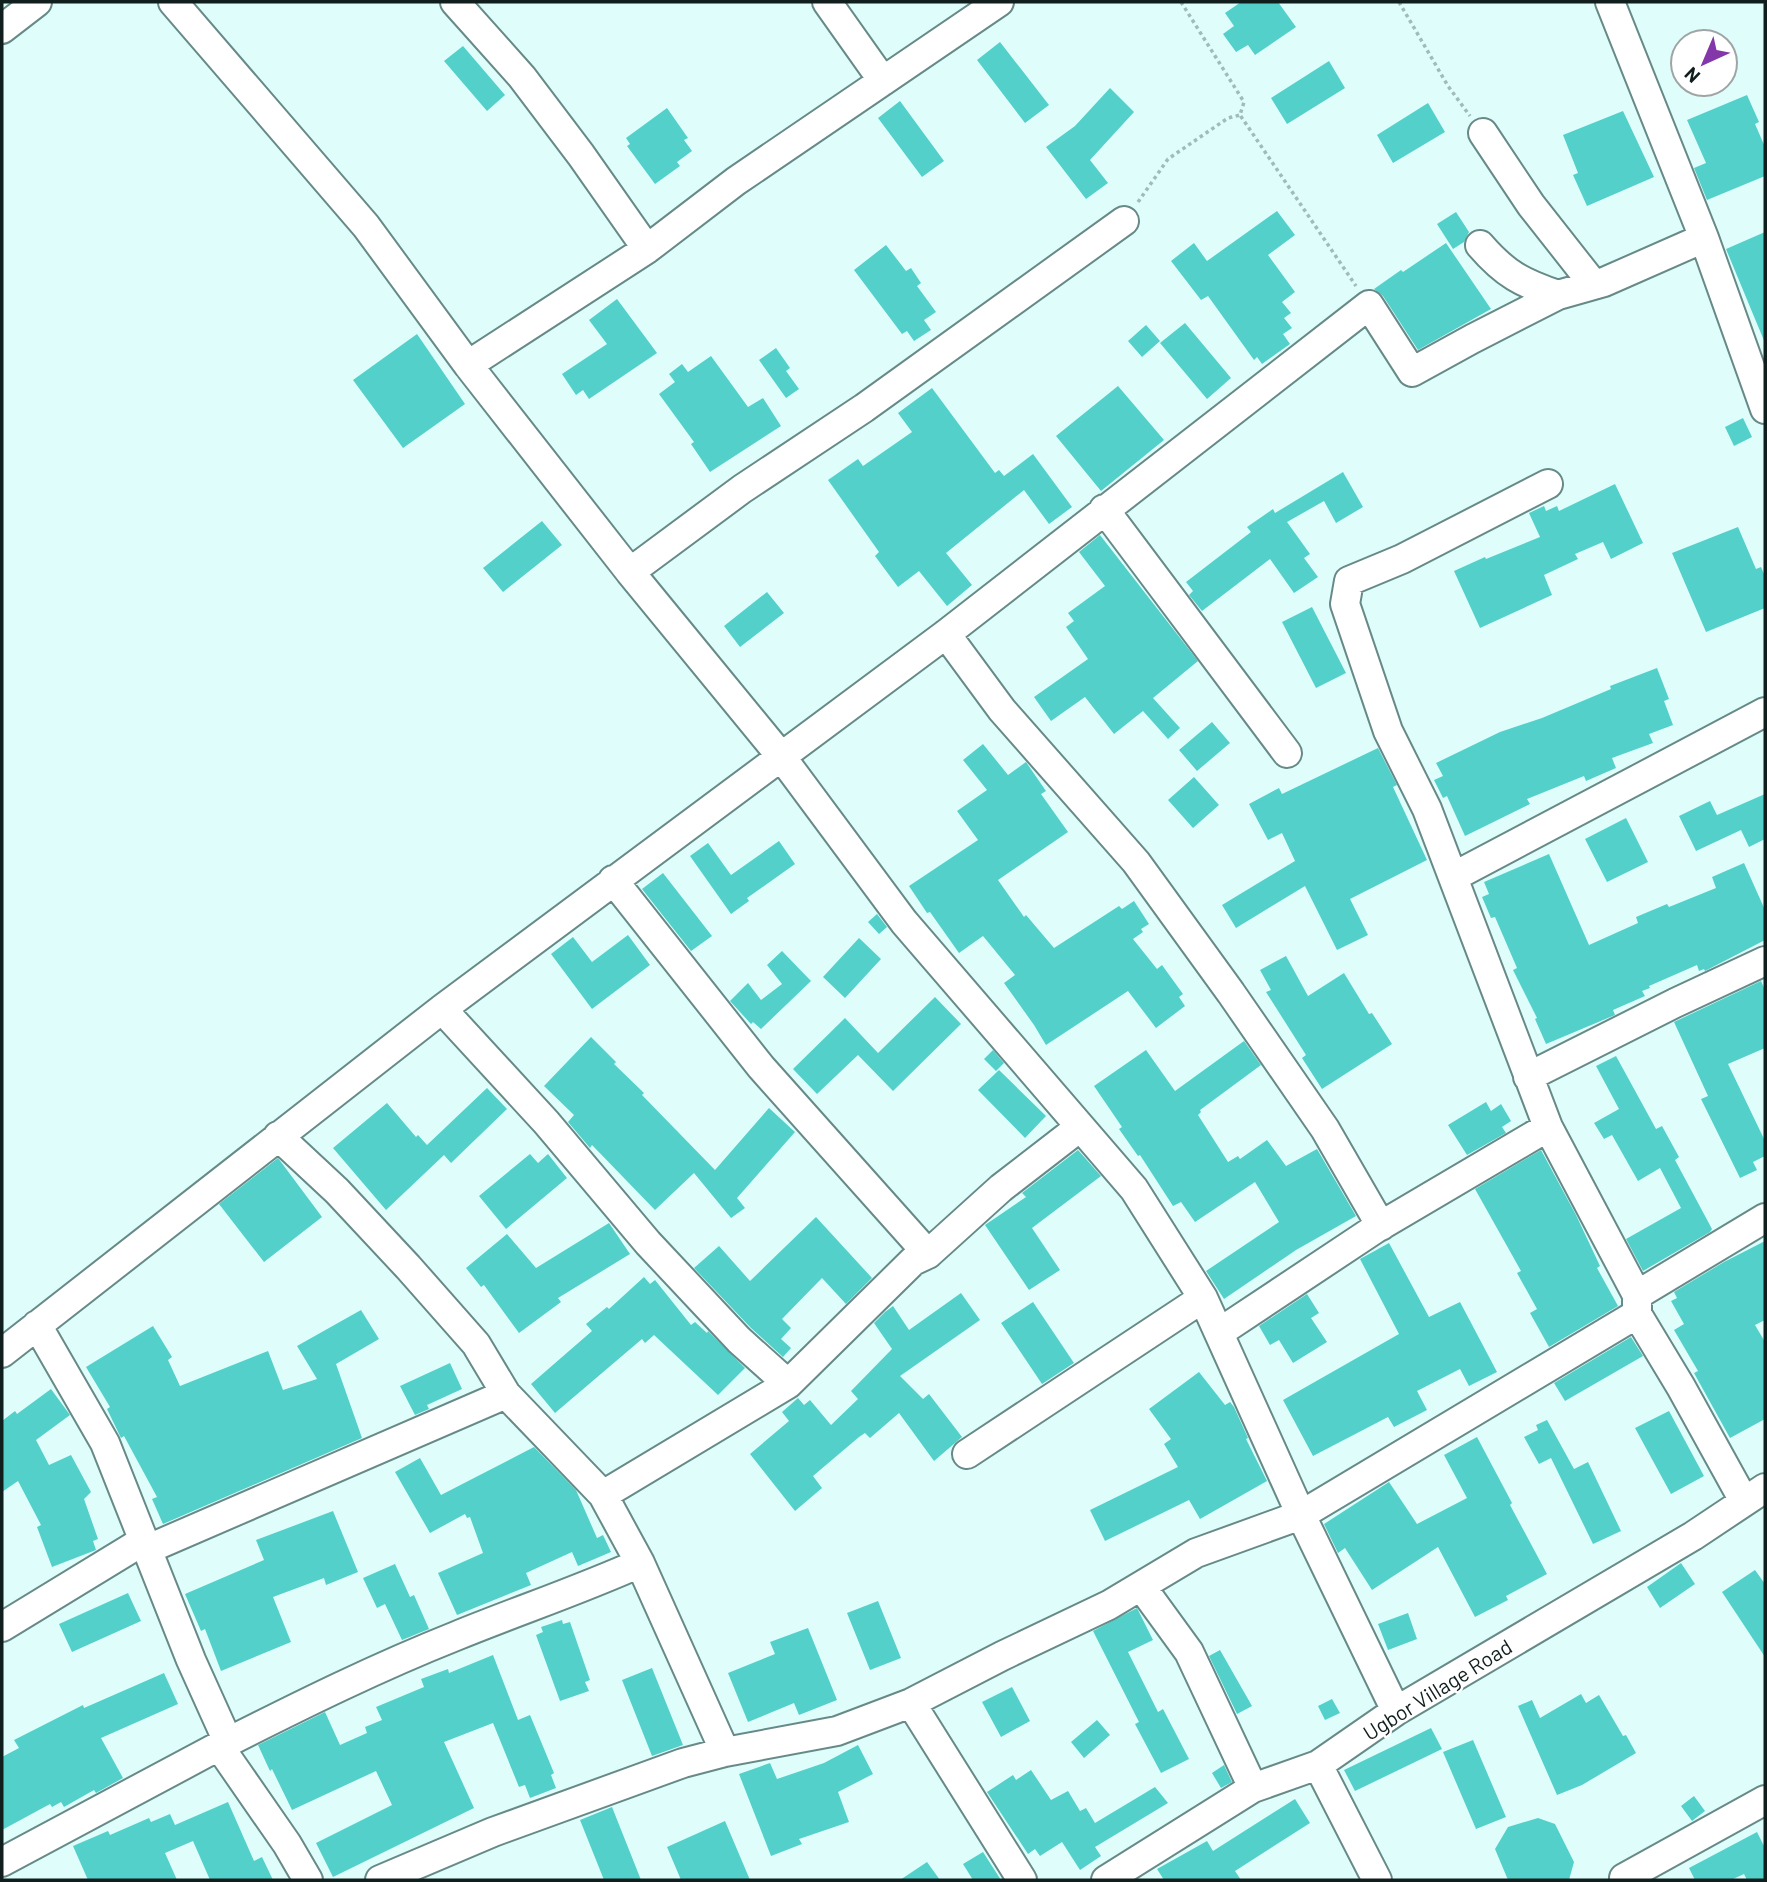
<svg xmlns="http://www.w3.org/2000/svg" width="1767" height="1882" viewBox="0 0 1767 1882" font-family="Barlow,sans-serif">
	<style>
		.building { fill: #53d0ca }
		.lines { fill: none; stroke-linecap: round; stroke-linejoin: round }
		.minor-casing { stroke: #678a88; stroke-width: 32 }
		.path { stroke: #a1bbb9; stroke-width: 3.5; stroke-dasharray: 3.5 3.5; stroke-linecap: butt }
		.minor { stroke: #fff; stroke-width: 28 }
		.labels { text-anchor: middle; dominant-baseline: central; stroke-width: 5; stroke-linejoin: round; paint-order: stroke }
		.street-label { font-size: 21px; fill: #101f1e; stroke: #fff }
	</style>
	<rect width="100%" height="100%" fill="#dffefb"/>
	<!-- building -->
	<path class="building" d="M1241,2H1278L1296,27L1255,55L1248,45L1236,52L1223,34L1234,26L1225,13Z
		M1000,42L1049,105L1025,123L977,60Z
		M463,46L505,95L487,111L444,61Z
		M1329,61L1345,88L1287,124L1271,98Z
		M1110,88L1134,112L1090,160L1108,183L1086,199L1046,147L1075,126Z
		M1747,95L1759,122L1755,124L1765,147V176L1707,200L1694,168L1706,163L1687,120Z
		M900,101L944,161L922,177L878,118Z
		M1428,103L1445,132L1393,163L1377,135Z
		M667,108L688,138L684,140L692,151L677,162L680,166L655,184L627,146L630,144L626,138Z
		M1623,111L1654,177L1587,206L1573,175L1578,173L1563,135Z
		M1277,211L1295,235L1268,255L1295,292L1282,302L1291,313L1284,318L1292,328L1283,334L1290,344L1262,364L1257,357L1254,360L1208,296L1201,300L1171,261L1194,243L1207,261Z
		M1456,212L1469,232L1464,242L1453,249L1437,224Z
		M1765,232V343L1726,249Z
		M1446,243L1491,309L1418,350L1383,296L1374,289L1401,270L1403,272Z
		M886,245L906,271L911,268L921,283L917,286L936,312L924,320L931,330L914,341L907,331L902,334L854,270Z
		M617,299L657,353L589,399L583,390L576,395L562,374L607,344L589,320Z
		M1185,323L1231,378L1207,399L1160,343Z
		M1146,325L1160,341L1142,357L1128,341Z
		M417,334L465,404L403,448L353,380Z
		M776,348L790,368L786,371L799,389L786,398L759,360Z
		M711,356L748,407L763,398L781,426L710,472L691,444L694,442L659,394L675,382L669,374L682,364L688,372Z
		M1118,386L1164,440L1101,491L1056,436Z
		M932,388L995,473L999,470L1004,476L1033,454L1072,507L1049,524L1024,490L946,553L972,585L947,606L919,571L898,587L875,556L879,552L828,480L858,459L863,466L912,432L898,413Z
		M1743,418L1752,437L1734,446L1725,427Z
		M1343,472L1363,507L1336,523L1324,501L1287,522L1310,554L1304,558L1318,577L1294,593L1270,559L1202,611L1189,595L1193,591L1186,582L1251,532L1247,527L1273,509L1275,513Z
		M1615,484L1643,543L1611,559L1603,542L1575,554L1578,559L1544,575L1552,595L1480,628L1454,571L1485,557L1486,559L1540,537L1529,513L1544,506L1546,511L1557,506L1559,511Z
		M542,521L562,545L503,592L483,568Z
		M1738,527L1756,569L1761,567L1765,576V608L1706,632L1672,553Z
		M1100,535L1198,661L1153,698L1180,728L1168,739L1143,711L1114,734L1085,697L1051,721L1034,697L1088,659L1066,627L1074,621L1068,613L1105,586L1079,552Z
		M767,592L784,613L740,647L724,626Z
		M1312,607L1346,673L1316,688L1282,622Z
		M1657,668L1669,699L1664,701L1673,725L1649,734L1653,743L1612,758L1616,768L1586,781L1584,776L1527,799L1530,804L1465,836L1447,796L1443,798L1434,780L1443,776L1436,763L1500,732L1542,718L1611,689L1610,686Z
		M1212,722L1230,743L1197,771L1179,750Z
		M983,744L1008,775L1026,762L1046,791L1041,794L1068,832L998,880L1024,917L1026,915L1054,948L1119,906L1122,909L1134,901L1149,924L1141,929L1143,932L1133,939L1157,969L1162,965L1183,994L1179,997L1185,1006L1156,1028L1128,991L1046,1045L1034,1025L1004,983L1015,975L983,936L959,953L930,912L927,913L909,886L978,840L957,811L987,790L963,760Z
		M1378,748L1397,785L1393,787L1427,860L1350,899L1368,935L1337,950L1305,886L1236,928L1222,905L1295,861L1282,833L1268,840L1249,804L1279,788L1282,794Z
		M1194,777L1219,805L1193,828L1168,800Z
		M1765,794V839L1749,847L1741,830L1696,851L1679,816L1710,801L1717,815Z
		M1626,818L1648,862L1607,882L1585,839Z
		M779,841L795,864L747,898L749,901L731,914L690,856L708,843L731,875Z
		M1549,854L1589,945L1638,923L1636,917L1667,904L1669,907L1716,888L1712,877L1744,863L1765,910V940L1705,971L1704,969L1699,971L1697,965L1649,986L1650,988L1642,991L1645,996L1613,1010L1615,1015L1546,1044L1535,1019L1537,1018L1513,970L1517,968L1495,917L1491,918L1482,897L1489,894L1484,882Z
		M663,873L712,936L691,951L642,889Z
		M877,914L887,927L879,934L868,922Z
		M628,935L650,965L592,1009L551,954L573,937L592,962Z
		M859,938L881,959L845,998L823,977Z
		M782,951L811,981L761,1029L753,1022L751,1024L730,1001L748,983L761,1000L782,984L767,965Z
		M1286,956L1308,996L1344,973L1369,1014L1372,1013L1392,1044L1322,1089L1302,1058L1306,1055L1266,992L1271,990L1260,970Z
		M1761,981L1765,990V1048L1728,1064L1765,1141V1156L1753,1162L1757,1170L1740,1178L1701,1099L1708,1096L1674,1022Z
		M935,997L961,1024L893,1091L858,1055L817,1094L793,1069L845,1018L878,1053Z
		M591,1037L616,1062L614,1064L644,1093L642,1095L715,1170L769,1108L795,1132L737,1198L745,1208L731,1218L694,1173L655,1210L592,1145L590,1148L568,1122L574,1115L544,1086Z
		M1244,1041L1261,1065L1200,1110L1201,1112L1198,1115L1228,1162L1238,1156L1240,1159L1267,1140L1286,1166L1317,1149L1356,1216L1296,1250L1224,1299L1206,1271L1279,1222L1255,1182L1195,1222L1181,1202L1173,1206L1140,1155L1138,1156L1119,1129L1122,1127L1094,1086L1146,1050L1175,1091Z
		M993,1050L1004,1063L996,1071L984,1059Z
		M1616,1056L1656,1129L1662,1126L1679,1157L1675,1160L1712,1229L1710,1232L1643,1271L1626,1239L1681,1208L1660,1168L1638,1181L1612,1135L1604,1139L1594,1123L1619,1109L1596,1066Z
		M999,1070L1046,1116L1025,1138L978,1090Z
		M487,1088L507,1109L451,1163L444,1155L386,1210L333,1148L387,1103L416,1137L418,1135L427,1145Z
		M1486,1102L1491,1111L1501,1104L1511,1121L1502,1127L1506,1133L1467,1155L1448,1125Z
		M1078,1150L1101,1176L1032,1228L1060,1270L1029,1290L985,1225L1026,1197L1022,1193Z
		M1541,1150L1576,1215L1600,1266L1597,1268L1618,1306L1549,1347L1530,1313L1537,1309L1517,1273L1521,1271L1475,1189Z
		M530,1154L538,1163L548,1154L567,1178L506,1229L479,1196Z
		M278,1158L322,1217L264,1262L219,1204Z
		M816,1217L872,1278L846,1304L822,1278L782,1319L791,1328L781,1339L791,1348L783,1357L751,1328L694,1268L719,1246L750,1281Z
		M609,1223L630,1254L558,1298L561,1302L519,1333L484,1285L481,1287L466,1268L507,1234L536,1268Z
		M1765,1241V1320L1755,1325L1765,1342V1419L1730,1438L1694,1373L1698,1371L1674,1330L1684,1324L1671,1301L1677,1298L1674,1292L1724,1262Z
		M1389,1243L1429,1317L1460,1302L1497,1372L1469,1386L1460,1369L1417,1391L1427,1410L1394,1427L1388,1417L1313,1456L1283,1400L1399,1334L1360,1259Z
		M644,1277L650,1284L655,1280L691,1325L695,1322L707,1333L708,1331L745,1368L718,1395L654,1335L645,1343L642,1339L555,1413L531,1384L592,1331L586,1324L607,1307L609,1309Z
		M961,1293L980,1320L900,1376L923,1399L929,1394L962,1437L934,1461L899,1413L870,1438L865,1433L859,1437L813,1476L822,1488L795,1511L750,1454L789,1421L782,1412L798,1398L804,1405L810,1400L831,1425L858,1399L851,1391L892,1349L874,1323L885,1312L893,1306L909,1330Z
		M1307,1294L1319,1313L1311,1318L1327,1342L1293,1363L1279,1340L1270,1345L1259,1326Z
		M1033,1302L1074,1363L1042,1384L1001,1323Z
		M361,1310L379,1339L336,1364L362,1438L163,1524L152,1499L157,1497L124,1436L121,1438L107,1409L110,1407L86,1367L153,1326L172,1357L168,1360L180,1386L268,1351L283,1390L317,1379L297,1346Z
		M1631,1337L1643,1356L1565,1401L1554,1383Z
		M450,1363L462,1389L427,1405L429,1409L415,1415L400,1386Z
		M1199,1372L1225,1405L1230,1402L1234,1407L1248,1438L1246,1439L1267,1481L1200,1519L1189,1500L1105,1541L1090,1510L1178,1467L1164,1444L1171,1439L1149,1409Z
		M51,1389L70,1415L36,1440L49,1465L71,1455L91,1492L84,1499L98,1539L93,1541L96,1550L52,1567L37,1527L41,1525L18,1481L2,1492V1421L15,1411L17,1414Z
		M1669,1411L1704,1476L1671,1494L1635,1428Z
		M1547,1420L1574,1469L1588,1462L1621,1531L1593,1544L1551,1458L1539,1464L1524,1437L1538,1430L1536,1425Z
		M1477,1437L1512,1503L1510,1505L1547,1574L1506,1596L1508,1600L1475,1617L1438,1547L1372,1590L1345,1548L1338,1553L1324,1524L1389,1482L1417,1524L1467,1498L1444,1455Z
		M534,1447L576,1490L597,1538L603,1535L611,1552L578,1566L572,1552L526,1573L531,1585L457,1615L438,1573L483,1553L470,1517L467,1518L465,1514L430,1533L395,1472L420,1458L441,1495Z
		M333,1511L358,1572L326,1585L324,1578L273,1597L291,1642L221,1671L205,1629L201,1631L185,1594L264,1560L256,1540Z
		M1681,1563L1695,1584L1660,1608L1647,1587Z
		M395,1564L410,1597L414,1595L429,1629L402,1640L385,1604L377,1608L363,1578Z
		M1755,1570L1765,1584V1657L1722,1592Z
		M128,1593L141,1621L72,1652L59,1624Z
		M878,1601L901,1658L870,1670L847,1613Z
		M1137,1608L1153,1640L1128,1652L1158,1712L1163,1709L1189,1759L1161,1773L1135,1724L1139,1722L1093,1631Z
		M1408,1613L1417,1639L1388,1650L1378,1624Z
		M562,1620L563,1624L570,1622L590,1680L585,1682L589,1691L560,1701L536,1635L543,1632L541,1627Z
		M808,1628L837,1700L799,1715L794,1703L748,1722L728,1673L775,1654L770,1642Z
		M1220,1650L1252,1706L1237,1714L1209,1656Z
		M493,1655L518,1720L530,1715L554,1773L551,1775L556,1788L530,1798L525,1785L519,1787L493,1723L444,1742L474,1808L333,1877L316,1843L392,1805L376,1771L292,1810L272,1769L270,1771L258,1745L325,1712L340,1745L367,1733L365,1727L382,1720L376,1707L424,1687L421,1679L448,1669L449,1673Z
		M652,1668L683,1745L652,1756L622,1680Z
		M164,1673L178,1704L101,1738L123,1778L96,1793L94,1790L64,1807L61,1802L52,1807L50,1804L2,1830V1757L19,1748L14,1740L83,1705L84,1708Z
		M1012,1687L1030,1721L1001,1737L982,1702Z
		M1581,1694L1586,1703L1599,1695L1623,1736L1626,1735L1636,1753L1582,1785L1557,1795L1518,1706L1532,1700L1540,1718Z
		M1332,1699L1340,1713L1325,1720L1318,1706Z
		M1097,1720L1110,1735L1084,1758L1071,1742Z
		M1431,1728L1442,1749L1355,1791L1344,1770Z
		M1473,1740L1506,1817L1476,1829L1443,1752Z
		M858,1745L873,1774L838,1792L849,1822L799,1839L802,1844L771,1856L739,1774L770,1763L777,1779L824,1763Z
		M1224,1765L1232,1782L1221,1788L1212,1773Z
		M1031,1770L1051,1800L1068,1791L1080,1811L1086,1808L1095,1823L1155,1787L1168,1803L1095,1847L1101,1856L1080,1870L1062,1842L1040,1856L1035,1849L1028,1854L987,1792L1013,1775L1016,1780Z
		M1694,1796L1705,1811L1692,1821L1681,1806Z
		M1295,1799L1310,1823L1235,1871L1241,1880H1164L1157,1869L1207,1841L1213,1851Z
		M228,1802L254,1861L262,1857L273,1880H210L193,1841L165,1853L177,1880H88L73,1846L108,1831L110,1835L149,1818L151,1822L170,1814L175,1825Z
		M612,1807L641,1880H604L580,1820Z
		M1538,1818L1555,1824L1574,1862L1569,1880H1508L1495,1849L1508,1827Z
		M725,1821L750,1880H681L667,1847Z
		M1757,1832L1765,1848V1880H1747L1744,1874L1731,1880H1695L1689,1868Z
		M983,1852L1001,1880H973L963,1864Z
		M927,1862L940,1880H900Z"/>
	<g class="lines">
		<defs>
			<path id="minor" d="M173,2L366,226L468,365L630,572L780,755L904,922L1134,1189L1203,1298L1301,1515L1396,1711
				M455,2L522,77L581,155L647,249
				M827,2L883,81
				M1610,2L1704,238L1765,409
				M2,29L37,2
				M1483,133L1531,205L1594,285
				M1480,245C1505,274 1522,283 1558,295
				M468,365L647,249L736,181L999,2
				M1548,484L1402,559L1349,581L1345,604L1388,731L1427,809L1548,1127L1637,1295V1314L1681,1387L1744,1501
				M1104,509L1287,753
				M630,572L742,489L864,408L1124,221
				M946,634L1002,710L1136,862L1231,993L1325,1129L1381,1226
				M1453,877L1765,712
				M613,880L761,1067L928,1254
				M442,1009L546,1122L648,1243L739,1340L788,1384
				M1528,1077L1675,1003L1765,961
				M278,1136L337,1191L408,1267L476,1344L506,1394L603,1495L640,1563L725,1752
				M1637,1295L1765,1218
				M37,1325L105,1443L191,1660L228,1742L219,1746L287,1844L308,1880
				M1220,1332L1375,1229L1548,1127
				M2,1353L442,1009L946,634L1369,305L1412,372L1472,339L1558,295L1604,282L1704,238
				M967,1454L1203,1298
				M603,1495L788,1384L913,1261L928,1254L1001,1188L1080,1127
				M148,1549L506,1394
				M1141,1586L1189,1652L1253,1788
				M2,1627L143,1541
				M911,1703L1022,1880
				M228,1742C303,1704 378,1667 456,1636C517,1611 580,1590 640,1563
				M1318,1765L1377,1880
				M2,1862L219,1746
				M1624,1878L1765,1800
				M380,1880L493,1832L683,1763L725,1752L837,1731L911,1703L1002,1656L1109,1605L1196,1553L1301,1515L1637,1314
				M1106,1880L1253,1788L1318,1765L1396,1711L1693,1536L1765,1488"/>
		</defs>
		<!-- minor casing -->
		<use href="#minor" class="minor-casing"/>
		<!-- path -->
		<path class="path" d="M1181,2L1244,102L1240,115L1356,286
			M1399,2L1448,86L1470,116
			M1138,202L1168,159L1228,118L1240,115"/>
		<!-- minor -->
		<use href="#minor" class="minor"/>
	</g>
	<g class="labels">
		<!-- street labels -->
		<g class="street-label">
			<text transform="translate(1437 1689) rotate(-32)">Ugbor Village Road</text>
		</g>
	</g>
	<!-- border -->
	<rect width="1767" height="1882" fill="none" stroke="#101f1e" stroke-width="7"/>
	<!-- north arrow -->
	<g transform="translate(1704 63) rotate(224)"><circle r="33" fill="#ffffff" stroke="#9fa5a5" stroke-width="2"/>
	<path d="M0-5L12 26L0 18L-12 26Z" fill="#8437a8"/>
	<text y="-10" font-size="19" font-weight="bold" text-anchor="middle" fill="#101f1e">N</text>
	</g>
</svg>
